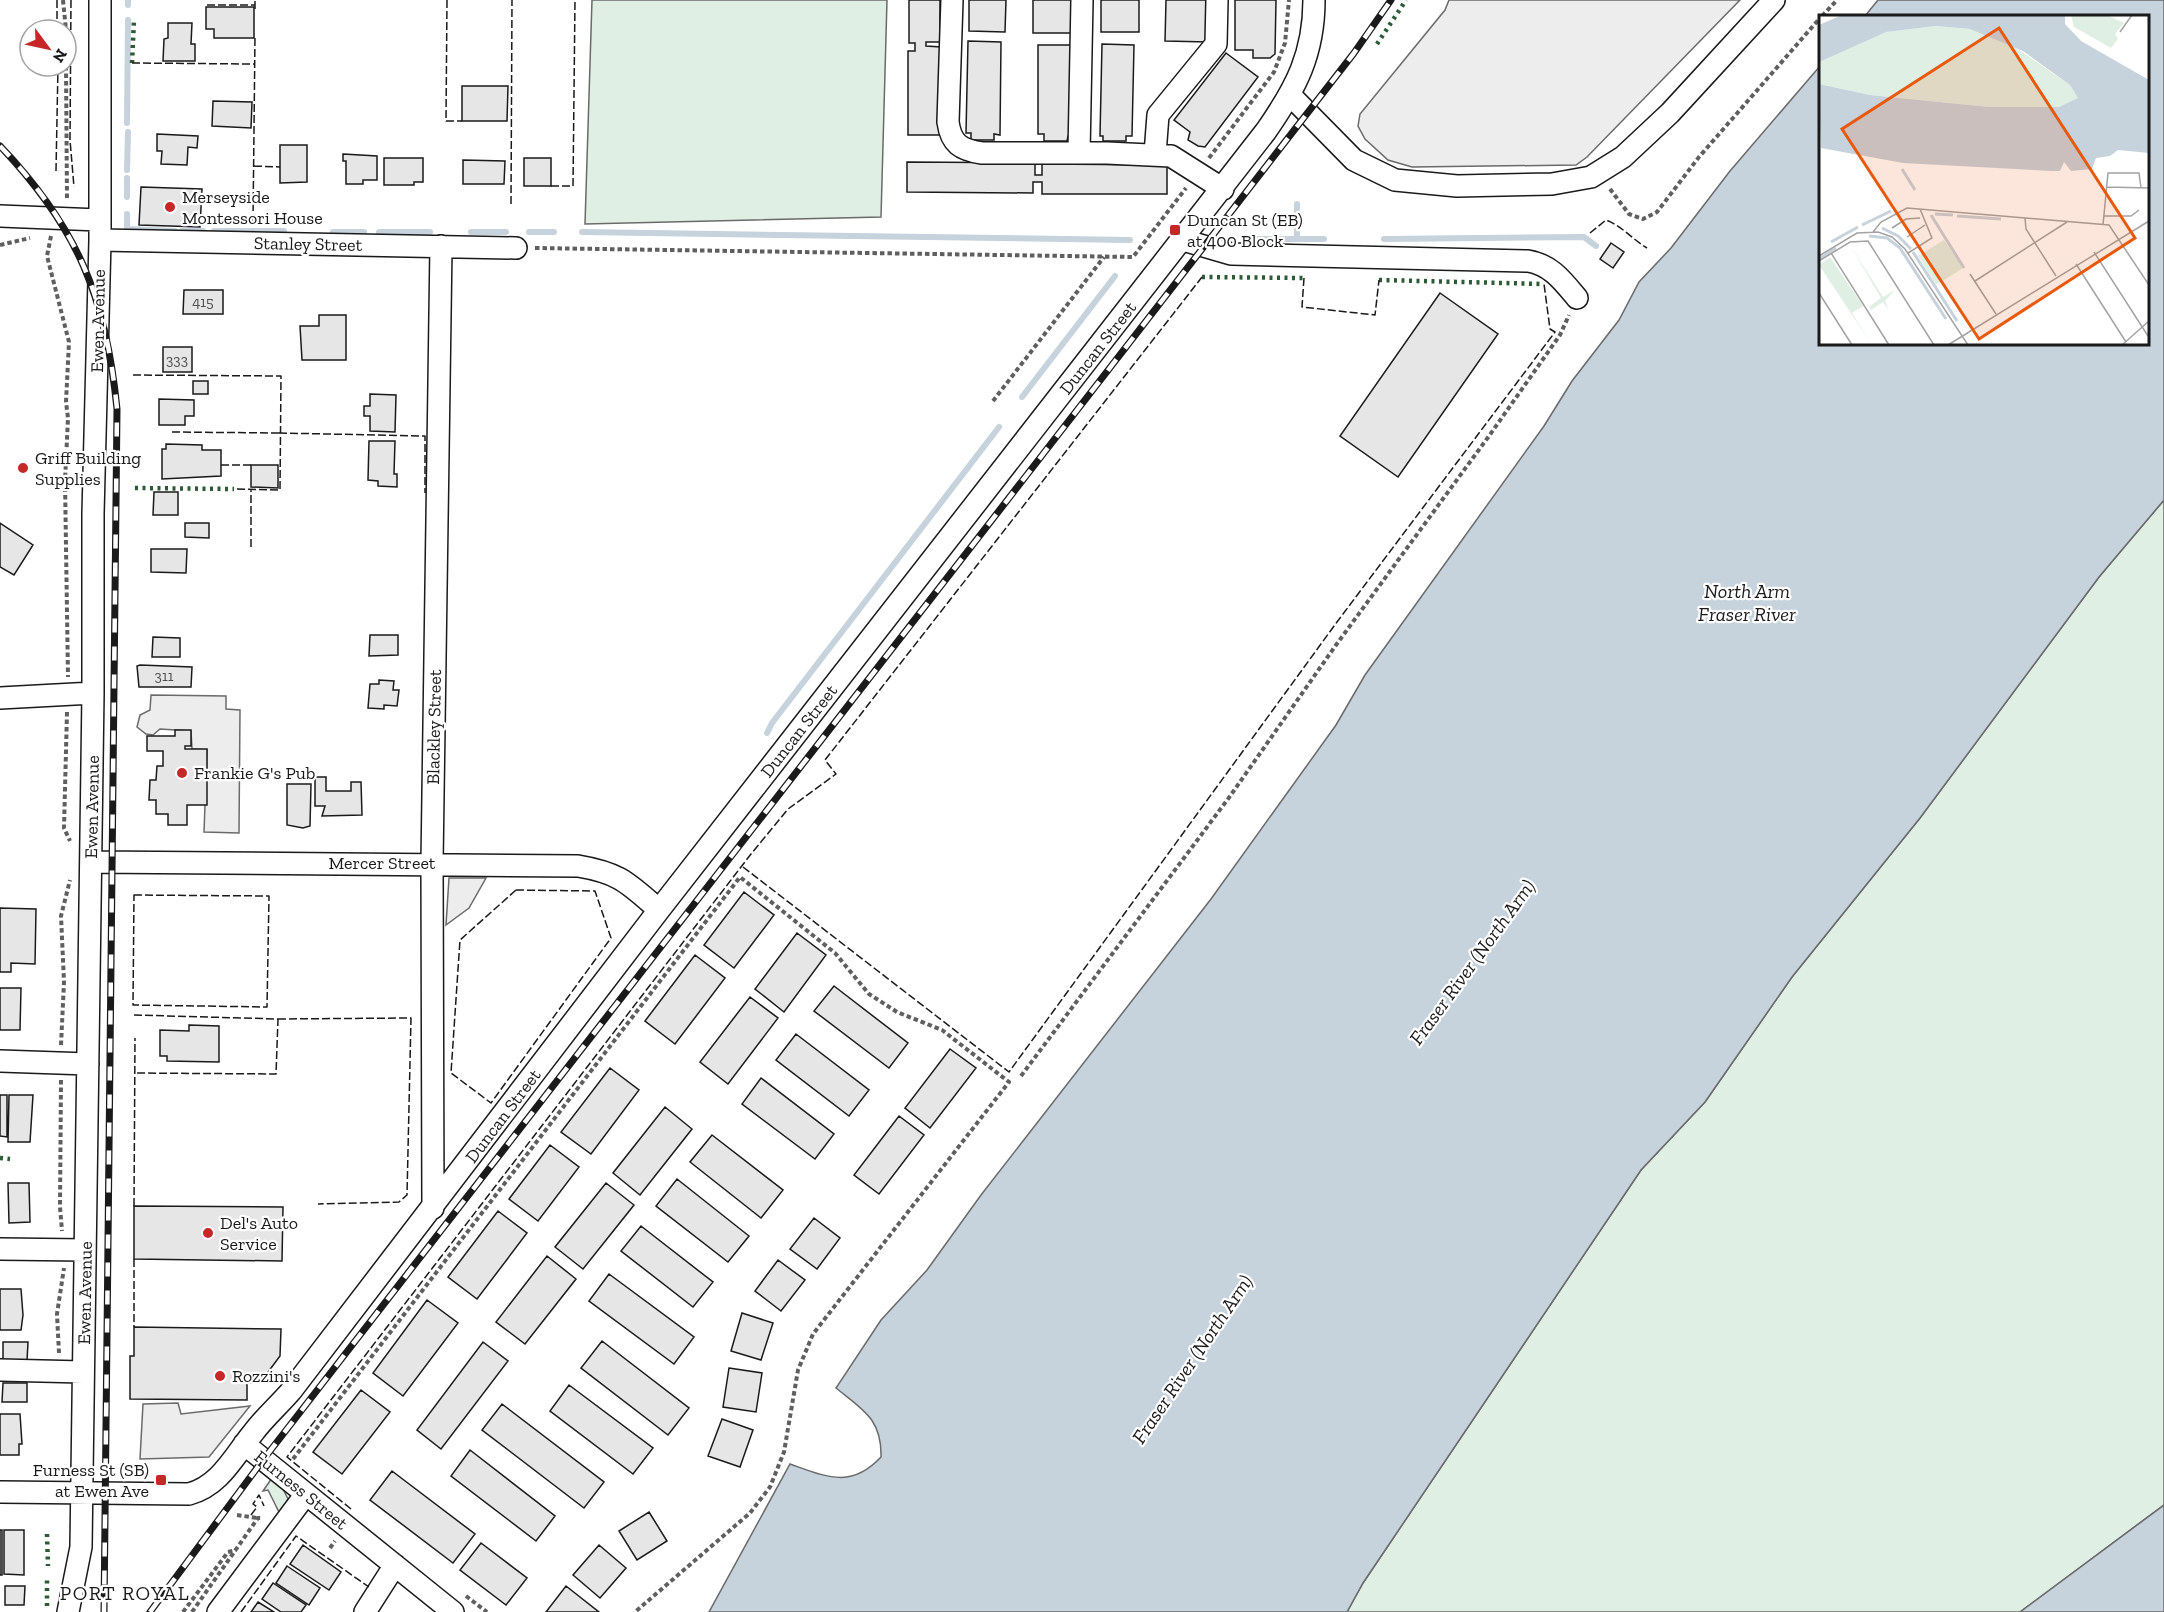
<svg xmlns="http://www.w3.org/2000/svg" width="2164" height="1612" viewBox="0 0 2164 1612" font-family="'Zilla Slab',serif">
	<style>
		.green { fill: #e0efe3; stroke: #6a6a6a; stroke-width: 1.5 }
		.parking { fill: #ededed; stroke: #6a6a6a; stroke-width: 1.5 }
		.water { fill: #c6d2dc; stroke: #6a6a6a; stroke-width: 1.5 }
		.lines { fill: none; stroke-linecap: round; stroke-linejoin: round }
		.stream { stroke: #c6d2dc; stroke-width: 6 }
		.building { fill: #e6e6e6; stroke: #1a1a1a; stroke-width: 1.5 }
		.minor-casing { stroke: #1a1a1a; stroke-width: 24 }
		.path { stroke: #5f5f5f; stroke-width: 4; stroke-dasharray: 4.5 3; stroke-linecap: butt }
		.minor { stroke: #fff; stroke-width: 21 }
		.rail-casing { stroke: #1a1a1a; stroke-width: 7 }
		.rail { stroke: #fff; stroke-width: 4.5; stroke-dasharray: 14; stroke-linecap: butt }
		.hedge { stroke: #2b5a34; stroke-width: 4.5; stroke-dasharray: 3 4.5; stroke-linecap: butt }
		.fence { stroke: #1a1a1a; stroke-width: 1.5; stroke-dasharray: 8 3; stroke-linecap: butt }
		.poi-dot { fill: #c62828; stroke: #fff; stroke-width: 2 }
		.labels { text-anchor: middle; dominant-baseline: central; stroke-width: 4.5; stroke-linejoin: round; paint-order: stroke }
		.number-label { font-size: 15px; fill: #4d4d4d }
		.poi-label { font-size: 18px; fill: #1a1a1a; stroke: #fff; text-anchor: start }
		.street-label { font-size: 18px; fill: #1a1a1a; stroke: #fff }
		.water-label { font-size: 20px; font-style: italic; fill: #1a1a1a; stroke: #fff }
		.neighbourhood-label { font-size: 20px; letter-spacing: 1.5px; fill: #1a1a1a; stroke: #fff }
		.inset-river { fill: none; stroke: #c6d2dc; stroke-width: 3 }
		.inset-road { fill: none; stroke: #a3a3a3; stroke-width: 1.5 }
		.view { fill: #e8590c; fill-opacity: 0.15; stroke: #e8590c; stroke-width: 3 }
		.inset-edge { fill: none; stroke: #1a1a1a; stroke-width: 3 }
	</style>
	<rect width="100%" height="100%" fill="#fff"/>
	<!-- green -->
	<path class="green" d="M592,0H887L881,217L585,224Z
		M2164,500V1505L2020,1612H1347L1363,1583L1641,1170L1705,1102L1792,977L1920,818L2099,577Z
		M272,1478L282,1487L288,1499L280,1514L268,1490L263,1491Z"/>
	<!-- parking -->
	<path class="parking" d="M1449,0H1740L1587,157L1576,165L1412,167L1388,160L1365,139L1358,126L1360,114L1445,10Z
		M151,695L226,696V709L240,710L239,833L204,832L207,750L192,749L191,731L160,729L153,735L146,734L137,727L140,715L150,710Z
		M449,878H486L469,908L446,925Z
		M178,1403L181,1414L250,1406L209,1457L140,1459L143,1404Z"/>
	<!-- water -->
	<path class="water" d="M1878,0H2164V500L2099,577L1920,818L1792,977L1705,1102L1641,1170L1363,1583L1347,1612H709L790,1464C827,1477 851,1489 881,1457C882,1419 863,1410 836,1388L881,1320L927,1270L981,1195L1211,899L1336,725L1365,675L1544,426L1572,381L1619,320L1639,282L1671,248L1730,171L1820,66V344H2148V16H1865Z
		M2164,1505V1612H2020Z"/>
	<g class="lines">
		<!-- stream -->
		<path class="stream" d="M128,5V0
			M127,123L128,20
			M127,170L128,132
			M127,178V197
			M1297,204V239
			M127,214V231
			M127,229L175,231
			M182,231H203
			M214,231H284
			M333,232H364
			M379,232H430
			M471,232H506
			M529,232H554
			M582,232L1130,240
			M1245,239H1324
			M1384,239L1584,237L1596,246
			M1022,397L1115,276
			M767,733L772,723L999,427"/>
	</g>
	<!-- building -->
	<path class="building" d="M909,0H940V42H926V46L941,47V135H908V51H915V43H909Z
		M969,0H1006L1005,32L969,31Z
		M1033,0H1071V33H1033Z
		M1101,0H1139V32H1101Z
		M1166,0H1208V42L1165,41Z
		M1235,0H1276L1275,54L1270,58H1253V50H1235Z
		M206,7H254V38H214V29H206Z
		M168,23H192L191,44H195V61H163L164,39L168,38Z
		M968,41L1001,42L1000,135L994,134V140H971V133H966Z
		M1102,44L1134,45L1132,136H1126V141H1103V136H1100Z
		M1038,45H1072V136H1068L1067,141H1044V134H1038Z
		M1226,53L1258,77L1205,147L1198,146L1188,140L1190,132L1174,120Z
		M462,86H508L507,121H462Z
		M213,101L252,102L251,128L212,126Z
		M157,134L198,136L197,148L188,147L187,165L161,164L162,151H157Z
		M280,145H307V182L280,183Z
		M343,154L377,156V180H363V184H346V161H343Z
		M384,158H423V182H414V185H384Z
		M524,158H551V186H524Z
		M463,160L505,161L504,184H463Z
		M907,162L1035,163V175H1042V164L1167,165V194H1042V182H1033V193L907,192Z
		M141,187L202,189L200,227L139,225Z
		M1611,243L1624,252L1613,268L1600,259Z
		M184,290H223V314H183Z
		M1440,293L1498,334L1398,477L1340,436Z
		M319,315H346V360H302L300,326H319Z
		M163,347H192V372H163Z
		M193,381H208V394H193Z
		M370,394L396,395L395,432L370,431V416H364V406H370Z
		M159,399L194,400V416H185V425H159Z
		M369,441H395L394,474H397V487L378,486V481L368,480Z
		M166,444L202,445V450H221V476L162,479V449H166Z
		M251,465H278V488L251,487Z
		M154,492H178V515H153Z
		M0,523L33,545L14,575L0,567Z
		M185,523H209V538L185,537Z
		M151,549H187L186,573L151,572Z
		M370,635H398V655L369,656Z
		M153,637L180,638V657H152Z
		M140,665L192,667L191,687H139L137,666Z
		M379,680L394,681L393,690H399L397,706L384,705V709L368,708L370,684H379Z
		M175,730H191V746H185V749H207V805H187V825H168V814H156V800H149L150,780H156L157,766H163V751H147V736H175Z
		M315,777H326V791H351V782H361L362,815L322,816L325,806H315Z
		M287,784H311L310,826L303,828L287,825Z
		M744,892L774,915L734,968L704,945Z
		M0,908L36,909L35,964L11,963V972H0Z
		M797,933L826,955L784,1012L755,989Z
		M695,955L725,978L675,1044L645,1021Z
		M834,986L908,1043L889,1068L814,1011Z
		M0,988H21L20,1030H0Z
		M750,997L778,1018L728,1084L700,1062Z
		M189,1025L219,1026V1062L167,1061V1056H160V1030L189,1031Z
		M796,1034L869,1090L849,1116L776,1060Z
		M950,1049L976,1068L930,1128L905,1108Z
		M610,1068L639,1090L591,1154L561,1132Z
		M761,1078L834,1134L815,1159L742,1104Z
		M0,1095H7V1137L0,1136Z
		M9,1095H33L30,1142H8Z
		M665,1107L692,1129L640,1195L613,1173Z
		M899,1116L924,1135L879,1194L854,1175Z
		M712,1135L783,1190L761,1218L690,1162Z
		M550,1145L579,1167L538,1221L509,1199Z
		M677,1179L749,1236L728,1262L656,1206Z
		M8,1183H29L30,1222L9,1223Z
		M606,1183L634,1205L583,1269L555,1247Z
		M134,1206L283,1207L282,1261L134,1259Z
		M498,1211L527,1233L477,1299L448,1277Z
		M814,1218L840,1238L817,1269L790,1249Z
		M641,1226L713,1282L693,1307L621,1251Z
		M547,1256L576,1279L525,1344L496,1322Z
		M778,1260L805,1280L781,1311L755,1291Z
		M609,1274L694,1337L674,1364L589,1301Z
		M0,1289H21L23,1315L21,1330H0Z
		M427,1300L458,1323L403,1396L373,1373Z
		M742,1313L773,1323L761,1360L731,1351Z
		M134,1327L281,1329L280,1356L260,1383H247V1400L130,1399V1356H134Z
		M602,1341L689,1408L668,1435L581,1368Z
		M3,1342H28L27,1361H3Z
		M483,1342L508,1361L441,1449L417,1430Z
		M729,1368L762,1373L756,1412L723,1407Z
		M3,1383H27V1402H2Z
		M569,1385L653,1448L633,1474L550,1411Z
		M361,1390L390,1412L342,1474L313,1452Z
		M502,1404L604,1482L584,1508L482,1430Z
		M0,1414H20L22,1444H19V1455H0Z
		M722,1419L753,1430L740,1467L708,1456Z
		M470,1450L555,1516L536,1541L451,1476Z
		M392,1471L475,1534L453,1563L370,1500Z
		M649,1512L667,1541L637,1560L619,1531Z
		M0,1530H2V1575H0Z
		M4,1530H24V1575L4,1574Z
		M481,1543L527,1578L506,1605L460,1570Z
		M303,1545L341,1572L329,1590L290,1564Z
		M599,1545L626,1568L600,1598L573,1575Z
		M287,1566L320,1588L309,1605L276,1583Z
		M273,1583L306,1605L301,1612H281L262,1599Z
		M5,1586H25L24,1605H5Z
		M566,1586L599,1612H546Z
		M258,1602L274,1612H251Z"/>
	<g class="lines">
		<defs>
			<path id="minor" d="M952,0L948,122C951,144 961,150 982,153H1107L1171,156L1223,189
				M1291,96L1354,160L1395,180L1457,186L1552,184L1591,177L1623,157L1670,113L1774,0
				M1079,153L1082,0
				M1155,154L1158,115L1216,44L1217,0
				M0,216L99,220
				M100,240L516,248
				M1183,240L1231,254L1528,261C1551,265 1562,280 1577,298
				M0,698L93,693
				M91,862L578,866C620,873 628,883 659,910
				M0,1061L88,1064
				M433,1208L432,863L441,246
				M0,1249L85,1250
				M0,1370L83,1372
				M244,1444L453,1612
				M0,1492L189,1494C220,1486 234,1456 253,1433C264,1418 279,1405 291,1391L659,910L1266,131C1296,88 1314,54 1314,0
				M68,1612L81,1547L93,693V514L100,240V0
				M218,1612L306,1494
				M365,1612L395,1565"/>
		</defs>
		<!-- minor casing -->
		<use href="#minor" class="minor-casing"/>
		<!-- path -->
		<path class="path" d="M63,0L66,30
			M1822,16L1837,0
			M66,66L67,199
			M1209,158L1274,72L1285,43L1289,0
			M1610,189L1629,214L1643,219L1657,212L1699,157L1820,18
			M51,236L47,256L69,342L66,402L68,418L65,481L68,677
			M0,245L30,238
			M535,248L1133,257L1186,188
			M993,401L1104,257
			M67,712L64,828L70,841
			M61,1045L64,982L61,916L70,880
			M1021,1076L1228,799L1336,645L1489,436L1560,335L1569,315
			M61,1080L60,1207L62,1231
			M59,1353L57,1314L64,1268
			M293,1459L740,877L835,953L869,994L897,1012L942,1030L1009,1082L813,1334L798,1370L784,1452L770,1487L750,1513L635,1612
			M237,1515L257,1518
			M330,1548L335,1541
			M466,1596L487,1612
			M183,1612L228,1552L236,1550
			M192,1612L258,1518H263"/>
		<!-- minor -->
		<use href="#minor" class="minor"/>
		<defs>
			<path id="rail" d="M0,146C78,228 106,297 117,409L104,1612
				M150,1612L263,1460L1354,53L1391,0"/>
		</defs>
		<!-- rail casing -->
		<use href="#rail" class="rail-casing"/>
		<!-- rail -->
		<use href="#rail" class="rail"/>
		<!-- hedge -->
		<path class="hedge" d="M1377,44L1406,0
			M132,63L134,20
			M1202,277L1304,278
			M1379,280L1544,284
			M135,488L234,489
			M0,1158L10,1159
			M47,1534L48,1566
			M47,1606V1576"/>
		<!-- fence -->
		<path class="fence" d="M57,0V30
			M71,0L70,140L74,187
			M447,0L446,121H462
			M207,5H255
			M255,9V0
			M132,63L254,64
			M254,166L280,167
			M56,171L58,66
			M551,186H573L575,0
			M511,204L512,0
			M253,222L255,36
			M1590,233L1606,220C1622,226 1632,239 1647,248
			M1304,278L1302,307L1375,315L1379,280
			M133,375L281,376L280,490L234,489
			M172,432L281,433
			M279,433L425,436V493
			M221,465H251
			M251,547V489
			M743,867L1009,1072L1337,622L1555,332L1550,329L1544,284
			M516,890L595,891L611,938L491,1103L451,1073L460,940Z
			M134,895L269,896L267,1007L133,1005Z
			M134,1015L278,1019L276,1074L136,1073
			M278,1019L411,1018L407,1195L399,1202L318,1204
			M134,1206L135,1038
			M134,1259V1327
			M351,1509L287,1457L751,854L788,809L836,774L825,760L1202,277
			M251,1515L257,1507L253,1504L259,1495L264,1506
			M241,1612L296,1536L369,1587"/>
	</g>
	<!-- markers -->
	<g class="poi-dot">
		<circle cx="170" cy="207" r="6"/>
		<rect x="1169" y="224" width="12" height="12" rx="3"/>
		<circle cx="23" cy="468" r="6"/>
		<circle cx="182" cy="773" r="6"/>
		<circle cx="208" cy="1233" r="6"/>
		<circle cx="220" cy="1376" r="6"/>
		<rect x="155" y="1474" width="12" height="12" rx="3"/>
	</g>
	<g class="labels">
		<!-- number labels -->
		<g class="number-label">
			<text x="203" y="302">415</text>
			<text x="177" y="360">333</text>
			<text x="164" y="676">311</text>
		</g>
		<!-- poi labels -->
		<g class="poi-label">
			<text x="182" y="197">Merseyside<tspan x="182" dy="21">Montessori House</tspan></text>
			<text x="1187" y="220">Duncan St (EB)<tspan x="1187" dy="21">at 400 Block</tspan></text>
			<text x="35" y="458">Griff Building<tspan x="35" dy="21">Supplies</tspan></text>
			<text x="194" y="773">Frankie G's Pub</text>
			<text x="220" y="1223">Del's Auto<tspan x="220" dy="21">Service</tspan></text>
			<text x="232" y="1376">Rozzini's</text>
			<text x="149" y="1470" text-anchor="end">Furness St (SB)<tspan x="149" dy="21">at Ewen Ave</tspan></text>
		</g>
		<!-- street labels -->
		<g class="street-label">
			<text transform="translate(308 244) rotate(1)">Stanley Street</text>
			<text transform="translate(98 321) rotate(-89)">Ewen Avenue</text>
			<text transform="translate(1098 348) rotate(-52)">Duncan Street</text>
			<text transform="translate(434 727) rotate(-89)">Blackley Street</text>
			<text transform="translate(799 731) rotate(-52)">Duncan Street</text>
			<text transform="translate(92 807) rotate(-89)">Ewen Avenue</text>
			<text x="382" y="863">Mercer Street</text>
			<text transform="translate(503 1116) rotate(-53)">Duncan Street</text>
			<text transform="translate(85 1293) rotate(-89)">Ewen Avenue</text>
			<text transform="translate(301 1490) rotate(39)">Furness Street</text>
		</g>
		<!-- water labels -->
		<g class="water-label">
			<text x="1747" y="591">North Arm<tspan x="1747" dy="23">Fraser River</tspan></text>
			<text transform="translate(1472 962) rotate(-54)">Fraser River (North Arm)</text>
			<text transform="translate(1192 1359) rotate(-56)">Fraser River (North Arm)</text>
		</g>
		<!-- neighbourhood labels -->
		<g class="neighbourhood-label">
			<text x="125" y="1593">PORT ROYAL</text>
		</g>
	</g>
	<!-- overview -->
	<g transform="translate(1819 15)">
		<rect width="330" height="330" fill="#fff"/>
		<path d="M252,0H288L305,8L296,19L299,24L292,33L255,12ZM117,11L151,14L190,28L251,70L260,83L240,92H170L51,80L0,69V47L15,37L67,17ZM125,225L144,253L117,270L99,241ZM31,230L64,282L76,275L66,286L70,295L64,287L52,295L50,292L62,283ZM11,242L44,291L33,298L53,330L0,250Z" fill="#e0efe3"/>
		<path d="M23,0H246V9L262,26L330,65V138L299,135L291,141L277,143L273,154L252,156L245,147L241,156H232L84,148L2,133L0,69L51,80L170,92H240L259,83L251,70L204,36L151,14L117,11L67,17L0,47V10Z" fill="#c6d2dc"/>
		<path class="inset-river" d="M83,154L96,175M116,199L134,200M112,200L145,253M138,201L182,204M43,210L72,196M63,213L79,221L92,234M50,221L68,223L81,233L127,304M12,227L39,212M94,237L138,306M0,244L17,233"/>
		<path class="inset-road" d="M301,17L313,0M288,172L330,173M285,201H312L320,195M206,203L207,214L237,261M284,210L289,158H320L322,173M73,213L87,204L101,203M54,217L62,207L88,193L290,210L330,270M88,222L106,210M275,237L329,321M12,238L70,330M89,238L113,223L101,194M0,241L38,218L59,217L73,222L86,234L149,330M0,246L31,227L49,226L115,330M257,249L307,327M151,259L177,299M156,266L248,207M0,278L33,330M129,330L330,206M303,330L330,306"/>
		<path class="view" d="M180,13L316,223L160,324L23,114Z"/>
		<rect width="330" height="330" class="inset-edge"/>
	</g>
	<!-- north arrow -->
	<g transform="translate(48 48) rotate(123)"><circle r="28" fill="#ffffff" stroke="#a3a3a3" stroke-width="1.5"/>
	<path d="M0-4.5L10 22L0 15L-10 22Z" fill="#c62828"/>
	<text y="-9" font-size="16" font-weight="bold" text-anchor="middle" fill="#1a1a1a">N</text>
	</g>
</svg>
